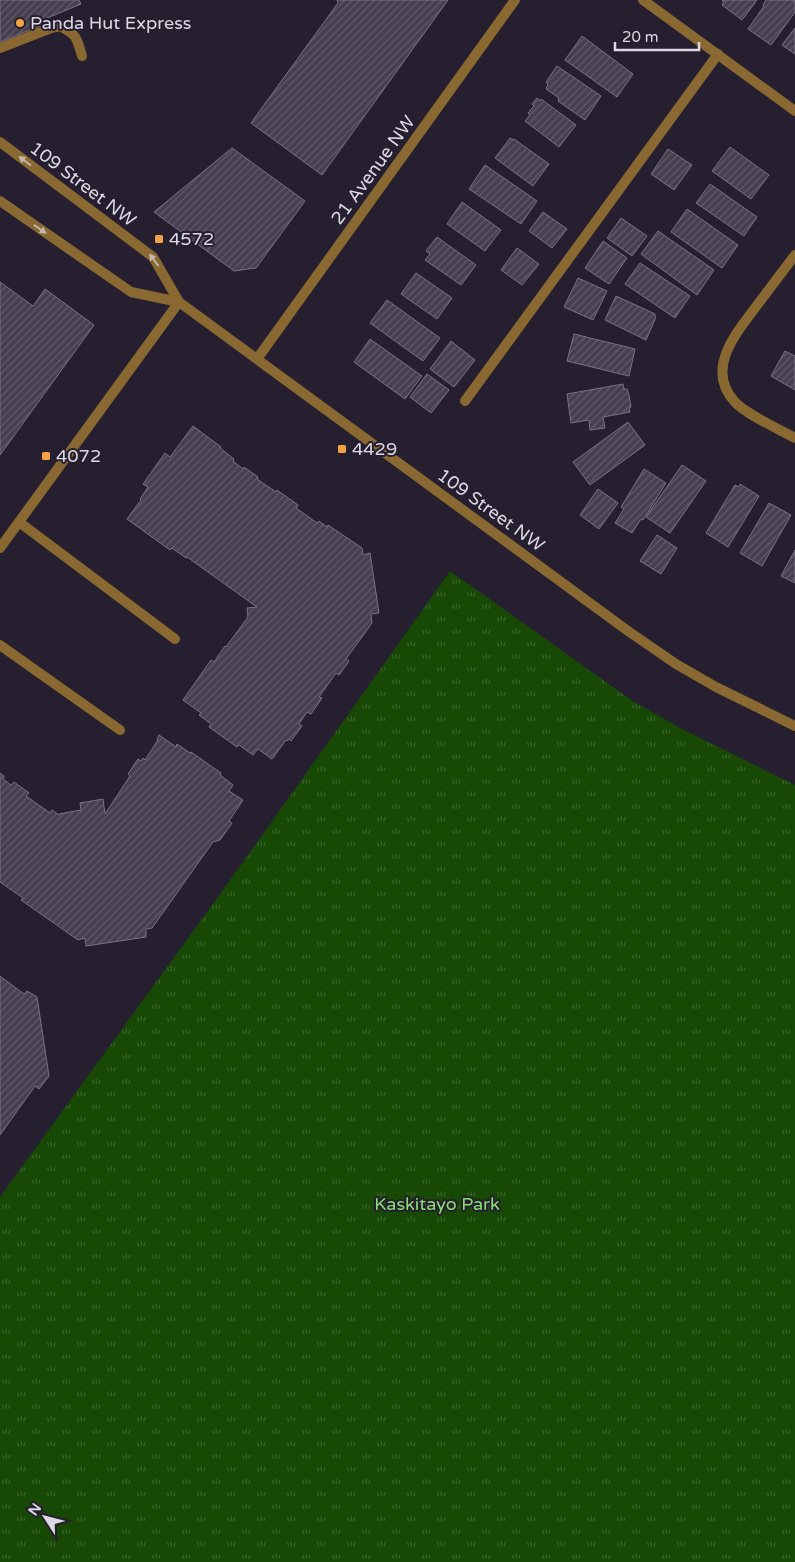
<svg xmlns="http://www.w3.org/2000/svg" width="795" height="1562" viewBox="0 0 795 1562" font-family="'Varela Round',sans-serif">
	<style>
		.park { fill: url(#park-tufts) }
		.building { fill: url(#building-hatch); stroke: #7a7285 }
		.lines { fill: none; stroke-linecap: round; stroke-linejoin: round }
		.service { stroke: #8a6831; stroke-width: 10 }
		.minor { stroke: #8a6831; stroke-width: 10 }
		.tertiary { stroke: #8a6831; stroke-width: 10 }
		.oneway { fill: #c4b7ae }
		.poi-dot { fill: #f4a344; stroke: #251f2f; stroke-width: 2 }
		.labels { text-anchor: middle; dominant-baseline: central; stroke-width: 4; stroke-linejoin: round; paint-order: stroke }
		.poi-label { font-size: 18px; fill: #ddd9e4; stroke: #251f2f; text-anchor: start }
		.street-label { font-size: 18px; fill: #ddd9e4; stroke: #251f2f }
		.park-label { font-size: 18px; fill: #89db74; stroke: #251f2f }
	</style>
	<defs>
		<pattern id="park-tufts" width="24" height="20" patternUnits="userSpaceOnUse" patternTransform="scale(1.25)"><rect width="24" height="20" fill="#174905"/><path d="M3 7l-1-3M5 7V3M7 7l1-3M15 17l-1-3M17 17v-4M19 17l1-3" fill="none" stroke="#386329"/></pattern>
		<pattern id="building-hatch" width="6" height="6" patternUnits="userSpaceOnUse" patternTransform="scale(1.25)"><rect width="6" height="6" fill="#473f50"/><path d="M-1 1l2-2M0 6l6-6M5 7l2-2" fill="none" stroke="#615a69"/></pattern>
	</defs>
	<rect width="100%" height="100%" fill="#251f2f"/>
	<!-- park -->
	<path class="park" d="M450,571L631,700L682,729L795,785V1562H0V1197L236,872Z"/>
	<!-- building -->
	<path class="building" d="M0,0H79L81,4L40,21L42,25L0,42Z
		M337,0H448L322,175L251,123L338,3Z
		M723,0H757L742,20L722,5L724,2L722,1Z
		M766,0H795V12L771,45L748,29L764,6L763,5Z
		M795,28V54L782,45Z
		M582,36L633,74L617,97L565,60Z
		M557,66L601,96L585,120L558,101L559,98L546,89L548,84L546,82Z
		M537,98L540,101L541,99L576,125L559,147L525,121L530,115L528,113L534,106L532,104Z
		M510,138L513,140L514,139L549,164L533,186L495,158Z
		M730,147L769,175L751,199L712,171Z
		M232,148L305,201L256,268L234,271L154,212Z
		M668,149L692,165L674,190L651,174Z
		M485,165L537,201L521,224L469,189Z
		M710,184L757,217L744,236L696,203Z
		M462,202L501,230L485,251L447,224Z
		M687,209L738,245L722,268L671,232Z
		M543,212L567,229L552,248L529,231Z
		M621,218L647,236L632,256L607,238Z
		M658,231L714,270L697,295L641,254Z
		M437,237L476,265L461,285L425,260L430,254L426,251Z
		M603,241L627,258L609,284L585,268Z
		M517,248L539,264L522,285L501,270Z
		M640,263L690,296L675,318L625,284Z
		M416,273L452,298L437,319L401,294Z
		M578,278L607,291L593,320L564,307Z
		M0,282L33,306L45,289L94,325L0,455Z
		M616,296L655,314V316L656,317L646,340L605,320Z
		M387,300L440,338L423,361L370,323Z
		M574,334L635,349L629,376L567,361Z
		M370,339L422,376L405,399L354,362Z
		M451,341L475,360L454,387L430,369Z
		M785,351L795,356V390L771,376Z
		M427,374L449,390L431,413L410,397Z
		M623,384L624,389H627L629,395L631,407L629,408L630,412L603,417L605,428L590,430L589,420L571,423L567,394Z
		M628,422L645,445L590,485L573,462Z
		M193,426L221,447L220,448L234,459L233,461L243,469L244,467L258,477L257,479L276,492L277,490L298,505L296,508L317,523L319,521L327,527L328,525L362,548L363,555L370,553L379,613L371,614L372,623L346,659L349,661L339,675L336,673L319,697L322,698L311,714L307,712L299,724L302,726L291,741L289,739L287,741L286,740L272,759L258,749L253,755L239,745L237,747L209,727L211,724L199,715L201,713L183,700L211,660L214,662L225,646L226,647L248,617L247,608L257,607L187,557L186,558L172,548L170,550L127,519L141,500L140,499L148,487L143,484L165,453L170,457Z
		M682,465L706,481L670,533L646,517Z
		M644,469L666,483L643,520L641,519L632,533L615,523L624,509L621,507Z
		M740,484L759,496L728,547L706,533L735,485L739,487Z
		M598,489L618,503L599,529L580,515Z
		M769,503L791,515L762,566L740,553Z
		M657,535L677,548L661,574L640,561Z
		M795,550V583L781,576Z
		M159,735L176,747L177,744L190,753L191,752L221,773L220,775L233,785L229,791L243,800L229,821L232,823L220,840L213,842L152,928L146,929V937L86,946L85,938L78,940L21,900L23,898L0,882V773L4,776L3,779L11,785L14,782L29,793L26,796L50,813L52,810L59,815V814L81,810L80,803L103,799L105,814L130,776L128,774L138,759L141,761L143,758L145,760L158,740L157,739Z
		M0,976L24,994L27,991L37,997L49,1076L39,1089L35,1086L0,1135Z"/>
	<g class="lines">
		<!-- service -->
		<path class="service" d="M0,48L51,28L60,26C77,35 77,38 82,56
			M465,401L718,54
			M19,522L175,639
			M0,645L120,730"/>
		<!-- minor -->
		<path class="minor" d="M643,0L795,111
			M795,255C783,271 770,288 758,304C737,332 704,369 735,402C747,415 779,429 795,438
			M0,548L179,302"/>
		<!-- tertiary -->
		<path class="tertiary" d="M0,142L153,257L179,302L628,631L676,664L716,687L795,726
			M0,201L131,292L179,302
			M257,359L515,0"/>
	</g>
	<!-- one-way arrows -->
	<defs><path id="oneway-solid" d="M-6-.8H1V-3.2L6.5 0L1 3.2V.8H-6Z" transform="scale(1.25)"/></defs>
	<g class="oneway">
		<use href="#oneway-solid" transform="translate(25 161) rotate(-143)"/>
		<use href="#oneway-solid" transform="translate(40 229) rotate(35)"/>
		<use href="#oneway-solid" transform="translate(154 260) rotate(-127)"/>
	</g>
	<!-- markers -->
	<g class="poi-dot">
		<circle cx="20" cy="23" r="5"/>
		<rect x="154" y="234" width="10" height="10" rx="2.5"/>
		<rect x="337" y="444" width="10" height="10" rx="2.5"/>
		<rect x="41" y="451" width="10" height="10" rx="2.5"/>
	</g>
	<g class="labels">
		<!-- poi labels -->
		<g class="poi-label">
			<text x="30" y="23">Panda Hut Express</text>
			<text x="169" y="239">4572</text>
			<text x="352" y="449">4429</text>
			<text x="56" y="456">4072</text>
		</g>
		<!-- street labels -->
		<g class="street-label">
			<text transform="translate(373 170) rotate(-54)">21 Avenue NW</text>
			<text transform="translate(83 184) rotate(37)">109 Street NW</text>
			<text transform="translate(491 510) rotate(36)">109 Street NW</text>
		</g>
		<!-- park labels -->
		<g class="park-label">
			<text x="437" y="1204">Kaskitayo Park</text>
		</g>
	</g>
	<!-- north arrow -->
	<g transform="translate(45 1517) rotate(306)" stroke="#251f2f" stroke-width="4" paint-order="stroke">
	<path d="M0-4L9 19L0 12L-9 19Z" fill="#ddd9e4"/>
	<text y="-8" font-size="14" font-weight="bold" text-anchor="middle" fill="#ddd9e4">N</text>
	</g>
	<!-- scale -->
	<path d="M615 42v8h84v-8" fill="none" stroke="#ddd9e4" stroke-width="2.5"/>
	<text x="622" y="42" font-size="15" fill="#ddd9e4" stroke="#251f2f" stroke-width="4" paint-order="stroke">20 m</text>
</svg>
